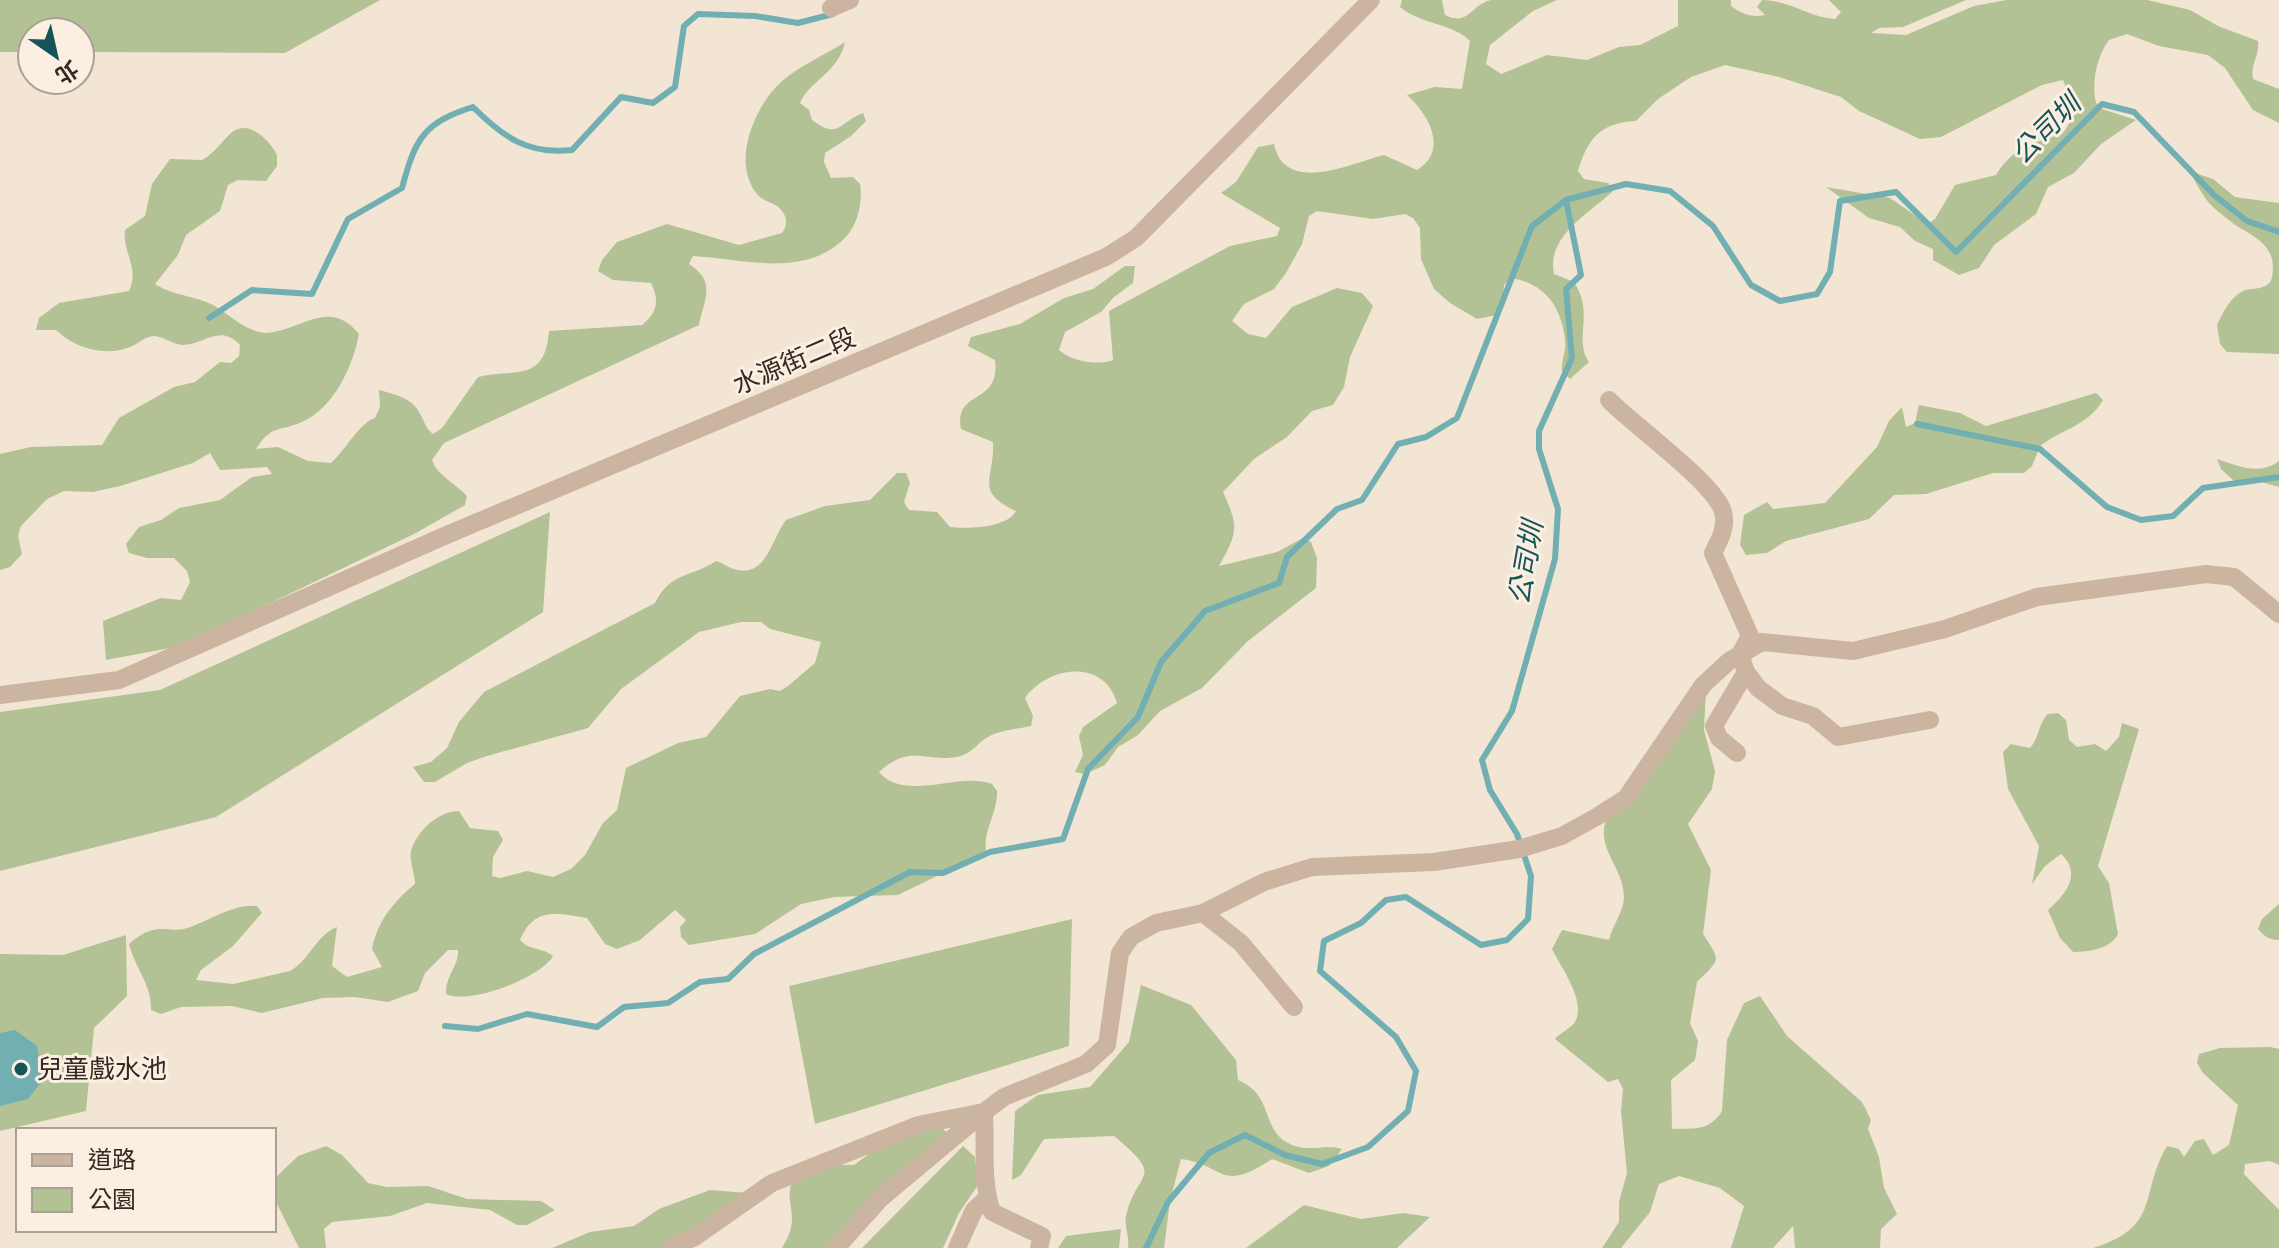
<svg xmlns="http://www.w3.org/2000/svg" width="2279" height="1248" viewBox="0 0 2279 1248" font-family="Arial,'Noto Sans TC',sans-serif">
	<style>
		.green { fill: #b2c294 }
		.water { fill: #71afb2 }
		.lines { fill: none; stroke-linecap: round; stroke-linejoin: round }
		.stream { stroke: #71afb2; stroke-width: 6 }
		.minor { stroke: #cbb4a0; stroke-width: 18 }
		.poi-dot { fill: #165459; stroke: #faefe1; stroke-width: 3 }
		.labels { text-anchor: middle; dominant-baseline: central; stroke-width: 6; stroke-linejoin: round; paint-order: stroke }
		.street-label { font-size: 26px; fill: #342924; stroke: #faefe1 }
		.poi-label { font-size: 26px; fill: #342924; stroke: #faefe1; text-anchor: start }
		.water-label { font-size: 28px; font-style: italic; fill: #165459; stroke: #faefe1 }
	</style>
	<rect width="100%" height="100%" fill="#f3e5d4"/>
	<!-- green -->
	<path class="green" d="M0,0H380L285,53L80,52V32H32V52H0Z
		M1402,0H1442L1445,15C1469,27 1471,4 1491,0C1511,0 1537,0 1557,0L1533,11L1490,45L1486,64L1501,74L1547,55L1587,60L1619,47L1640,45L1678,26V0H1731V6C1742,14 1752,18 1765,15L1757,7L1762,0C1789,0 1809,17 1835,19L1841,12L1829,0H1966L1903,27L1879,28L1871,33L1906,35L1974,6L2006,0H2147L2190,10L2218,26L2258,41C2260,55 2250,64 2253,79L2279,89V123L2253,110L2225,68L2208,55L2159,46L2127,34L2109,40C2097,56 2091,83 2096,103L2102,109L2136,120L2101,144L2074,173L2048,187L2036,214L1994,245L1979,268L1959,275L1933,260V249L1915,241L1900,227L1869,218L1826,187L1890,198L1928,224L1935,219L1955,185L1996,175C2012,148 2034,142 2062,134C2077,118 2071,99 2063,80L2042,85L1941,137L1920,139L1859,111L1841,97L1779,77L1725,65L1691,77L1658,99L1636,121C1600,123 1588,138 1578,171L1584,179L1608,183L1613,191C1590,213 1546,236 1554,274L1574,282C1595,314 1573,339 1589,362L1570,379L1562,371C1561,360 1567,350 1565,339C1561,307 1546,284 1511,278L1504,285L1503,306L1497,315L1477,319L1450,303L1434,289L1421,259L1420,228L1413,218L1405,214L1373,219L1317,211L1309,216L1302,244L1286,273L1274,289L1244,304L1232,321L1248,334L1266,338L1292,307L1337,288L1362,293L1373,306L1350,357L1344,387L1333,405L1312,411L1287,437L1254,459L1223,492C1239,527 1238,532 1219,566L1277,552L1303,538L1311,542L1317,558L1316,588L1248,641L1202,688L1160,711L1138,735L1118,747L1105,765L1085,774L1075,772L1083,755L1079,736L1083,727L1117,703C1104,658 1048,666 1025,698L1033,716L1031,726C1017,729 1000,730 988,737C976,744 971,755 956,757C923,762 910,744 879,772C905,803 959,771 992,784L997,791C998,812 983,830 986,850L978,856L898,895L835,897L801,904L755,934L689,945L681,937L680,927L686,920L675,910L640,940L617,949L605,944L587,918C556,913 534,907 520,940C530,951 542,947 553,956C541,978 469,1005 446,994C445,976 459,966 458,950H448L425,973L418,991L388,1002L355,997L323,998L262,1013L232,1006L181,1007L161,1014L151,1010C152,985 135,968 129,944C160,917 167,937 193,926C213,918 235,904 257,906L262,913L233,946L201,970L196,980L233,984L290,971C310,960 315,936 337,927L332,966L347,977L382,967L372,949C377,922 394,901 415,884C415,874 409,861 411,851C417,831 438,811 459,811L470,828L498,831L503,840L493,857L492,876L500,878L527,871L553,877L571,869L585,855L603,823L617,810L626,768L678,743L706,737L740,696L770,689L780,691L788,686L815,663L821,642L770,629L761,622H741L699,632L621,689L588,728L487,756L467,763L435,782H424L413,767L431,762L447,748L459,722L484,692L655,603C671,571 691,578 716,561C723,563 727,567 734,569C766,579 771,540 786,520L825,506L870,500L897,473H906L910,483L904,502L909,510L937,512L950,527C968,529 1007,528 1016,511C973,491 995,479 993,442L961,429C953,389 1001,406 995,360L968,346L971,337L1020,324L1064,298L1093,289L1125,266H1135L1133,283L1114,297L1101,312L1065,332L1059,350C1071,361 1097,366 1113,360L1109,311L1230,246L1277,236L1280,228L1221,193L1236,182L1258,147L1274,144C1285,196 1352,163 1384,155L1417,170C1449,150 1429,115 1407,95L1435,87L1462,89L1470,41C1454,24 1420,24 1400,7Z
		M845,42C839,72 808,82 800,103L809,110L812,120C839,140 838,123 863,113L866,121L851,136L825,153L824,162L831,178L853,177L860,184C863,201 858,224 846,237C805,279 745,259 693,256L689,264C717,282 704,299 699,325L444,443L432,460C436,474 456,484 467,496L465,505L414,534L181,646L106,660L103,621L161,598L181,600L190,582L187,571L174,558H147L129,553L126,544L139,527L161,520L179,508L220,500L252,477L272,474L267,467L220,470L210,453L193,463L120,486L93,492L64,491L47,499L21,526L18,536L22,554L10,567L0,570V454L31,447L102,445L119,418L174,387L195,382L220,362L231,363L239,356L240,345C220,323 204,345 182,345C172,344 163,336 153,336C144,337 138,344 130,347C105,357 74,348 56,330H36L39,318L59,303L129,291C140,268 122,252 125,230L145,216L152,184L170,159L202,160C215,153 221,142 231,133C249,118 270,141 277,155V166L266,181L238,180L228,185L220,211L186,235L178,255L155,284C173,296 194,295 213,305C231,315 250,337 274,332C306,326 331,300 359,334C353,366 334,408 302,422C279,432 272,424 256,449L278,447L308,461L331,463C346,450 358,424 375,418L380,407L379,390C393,394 412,398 419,412C425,421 424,427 433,434L442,428L478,377C514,368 545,384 549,331L642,325C657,313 660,301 651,283L613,280L598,271L602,260L617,242L667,224L739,245L782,233C787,226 788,219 782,211C776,202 764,203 757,194C731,162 754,107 781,82C800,65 824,56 845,42Z
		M2189,171L2213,179L2235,197L2279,203V354L2227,352L2220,344L2217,325C2223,313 2230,297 2243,291C2253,287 2263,291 2271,281C2279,251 2261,240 2242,229C2233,224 2221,214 2213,207C2203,198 2196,182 2189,171Z
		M2096,393L2103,400C2088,426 2062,429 2040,446L2032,466L2024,473H1993L1926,494L1894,495L1869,519L1786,541L1767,553L1746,555L1740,545L1744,515L1767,502L1773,509L1825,503L1877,447L1889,421L1902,407L1906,427L1915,423L1919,405L1960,413L1986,426Z
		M2217,459C2239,466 2259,476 2279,461V487L2258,481L2235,482L2221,469Z
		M550,512L543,612L216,817L0,871V712L160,690Z
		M1706,689L1704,730L1715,771L1712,789L1688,824L1711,870L1703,934C1721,962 1721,958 1697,982L1690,1023L1698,1041L1695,1060L1671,1080L1672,1129C1693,1128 1709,1132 1722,1111L1727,1040L1744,1003L1760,996L1787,1036L1862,1102L1871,1120L1868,1129L1879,1157L1884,1188L1897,1214L1881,1229L1880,1248H1795L1793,1226L1773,1248H1731L1744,1206L1720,1188L1679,1176L1659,1184L1650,1212L1621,1248H1602L1619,1222V1202L1627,1173L1621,1111L1623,1089L1618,1079L1608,1082L1555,1039C1561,1032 1570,1029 1575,1022C1587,1001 1560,966 1552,949L1562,930L1609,940C1612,926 1624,911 1624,897C1624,869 1598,851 1605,823Z
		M2058,713L2066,720L2069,740L2077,747L2095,744L2106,751L2119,737L2122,723L2139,729L2098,866L2109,883L2118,934C2111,949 2088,952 2073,952L2060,938L2048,910C2065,895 2083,874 2061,854L2045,866L2032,884L2039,846L2008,789L2003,752L2011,744L2030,748C2039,738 2038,724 2048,714Z
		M2279,904V940C2269,940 2264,936 2258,929L2262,919Z
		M1072,919L1069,1046L815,1124L789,986Z
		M126,935L127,996L94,1028L86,1111L0,1131V954L63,955Z
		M1141,985L1191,1005L1236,1060L1238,1080C1276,1096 1259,1131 1292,1145C1309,1152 1327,1144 1342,1149L1329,1166L1309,1173L1272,1159C1219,1194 1226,1165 1181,1159L1170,1201L1164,1248H1128C1130,1237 1124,1228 1126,1216C1137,1169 1167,1180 1114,1136L1044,1139L1021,1175L1012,1180L1015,1111L1038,1095L1090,1087L1129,1042Z
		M2270,1047L2279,1049V1165L2270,1161L2245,1164L2244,1174L2279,1210V1248H2093C2162,1227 2139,1193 2167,1146L2179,1149L2184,1157L2195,1141L2204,1139L2213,1155L2229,1145L2238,1105L2203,1073L2197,1063L2199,1054L2220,1048Z
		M937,1125L951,1135L842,1248H782C803,1214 783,1206 792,1182L837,1165H854L893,1136Z
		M326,1146L342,1155L368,1183L387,1187L428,1186L467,1199L541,1201L555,1210L527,1225H517L490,1210L427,1203L390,1216L332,1222L324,1229L326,1248H299L274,1198V1179L298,1156Z
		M963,1146L975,1157L978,1185L959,1213L943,1248H862Z
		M710,1190L748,1193L689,1248H552L590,1232L634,1226L659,1209Z
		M1304,1205L1361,1219L1404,1213L1430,1217L1397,1248H1246Z
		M1121,1229L1119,1248H1058L1066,1236Z"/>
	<!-- water -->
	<path class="water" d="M15,1030L37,1046L43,1080L28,1099L0,1106V1033Z"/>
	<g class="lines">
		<!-- stream -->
		<path class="stream" d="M209,318L252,290L312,294L348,219L402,188C415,139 424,122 473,107C503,137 528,155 572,150L621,97L653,103L675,87L684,26L698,14L755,16L798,23L833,14
			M1917,424L2040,449L2107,507L2141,520L2173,516L2203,488L2279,477
			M445,1026L478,1029L527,1014L597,1027L624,1007L668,1003L700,982L728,979L754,954L910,872L943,873L990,852L1063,839L1088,769L1138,717L1161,662L1205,611L1279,583L1287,557L1337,509L1362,500L1398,444L1426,437L1457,418L1532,226L1566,200
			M1146,1248L1168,1202L1209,1153L1245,1135L1285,1155L1322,1164L1368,1147L1408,1111L1416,1071L1396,1037L1320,971L1324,941L1361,923L1386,900L1406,897L1481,945L1507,940L1528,919L1531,876L1517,834L1490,790L1482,760L1512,711L1555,559L1558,509L1539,449V431L1572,358L1566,289L1581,275L1566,200L1626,184L1670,191L1713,226L1751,285L1780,301L1817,294L1830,272L1840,201L1896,192L1956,252L2102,104L2134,112L2214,195L2247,221L2279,232"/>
		<!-- minor -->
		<path class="minor" d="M831,8L850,0
			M1609,400C1633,425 1716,484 1723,512C1727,527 1720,539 1713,553L1750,636L1740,654L1746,672L1758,688L1782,706L1813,716L1838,737L1930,720
			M0,695L119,680L442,537L1106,257L1136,238L1371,0
			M1737,753L1719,738L1714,726L1746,672
			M1203,913L1241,943L1294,1007
			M671,1248L695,1237L772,1183L918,1125L984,1112L1004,1097L1086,1064L1107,1045L1120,953L1131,937L1156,923L1203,913L1264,882L1312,867L1434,862L1519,849L1562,836L1598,816L1626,798L1703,685L1729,661L1762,642L1853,651L1945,629L2037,597L2206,574L2234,577L2279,614
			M836,1248L881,1198L984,1112C986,1145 981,1181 992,1212L1042,1236L1039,1248
			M957,1248L974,1210L987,1198"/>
	</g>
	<!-- markers -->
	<circle class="poi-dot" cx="21" cy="1069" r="8"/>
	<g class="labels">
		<!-- street labels -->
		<g class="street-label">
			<text transform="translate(794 361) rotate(-23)">水源街二段</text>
		</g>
		<!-- poi labels -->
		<g class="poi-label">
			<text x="37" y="1069">兒童戲水池</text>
		</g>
		<!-- water labels -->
		<g class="water-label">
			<text transform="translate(2046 129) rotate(-45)">公司圳</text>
			<text transform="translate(1526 563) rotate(-80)">公司圳</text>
		</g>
	</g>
	<!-- legend -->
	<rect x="16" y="1128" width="260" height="104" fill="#faefe1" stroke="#aba095" stroke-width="2"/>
	<rect x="32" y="1154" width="40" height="12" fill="#cbb4a0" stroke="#aba095" stroke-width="2"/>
	<text x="88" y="1168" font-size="24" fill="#342924">道路</text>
	<rect x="32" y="1188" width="40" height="24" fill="#b2c294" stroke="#aba095" stroke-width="2"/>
	<text x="88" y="1208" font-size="24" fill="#342924">公園</text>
	<!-- north arrow -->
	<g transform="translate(56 56) rotate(146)"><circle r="38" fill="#faefe1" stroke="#aba095" stroke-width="2"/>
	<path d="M0-6L14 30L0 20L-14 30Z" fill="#165459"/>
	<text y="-12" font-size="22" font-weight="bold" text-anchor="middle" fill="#342924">北</text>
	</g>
</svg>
